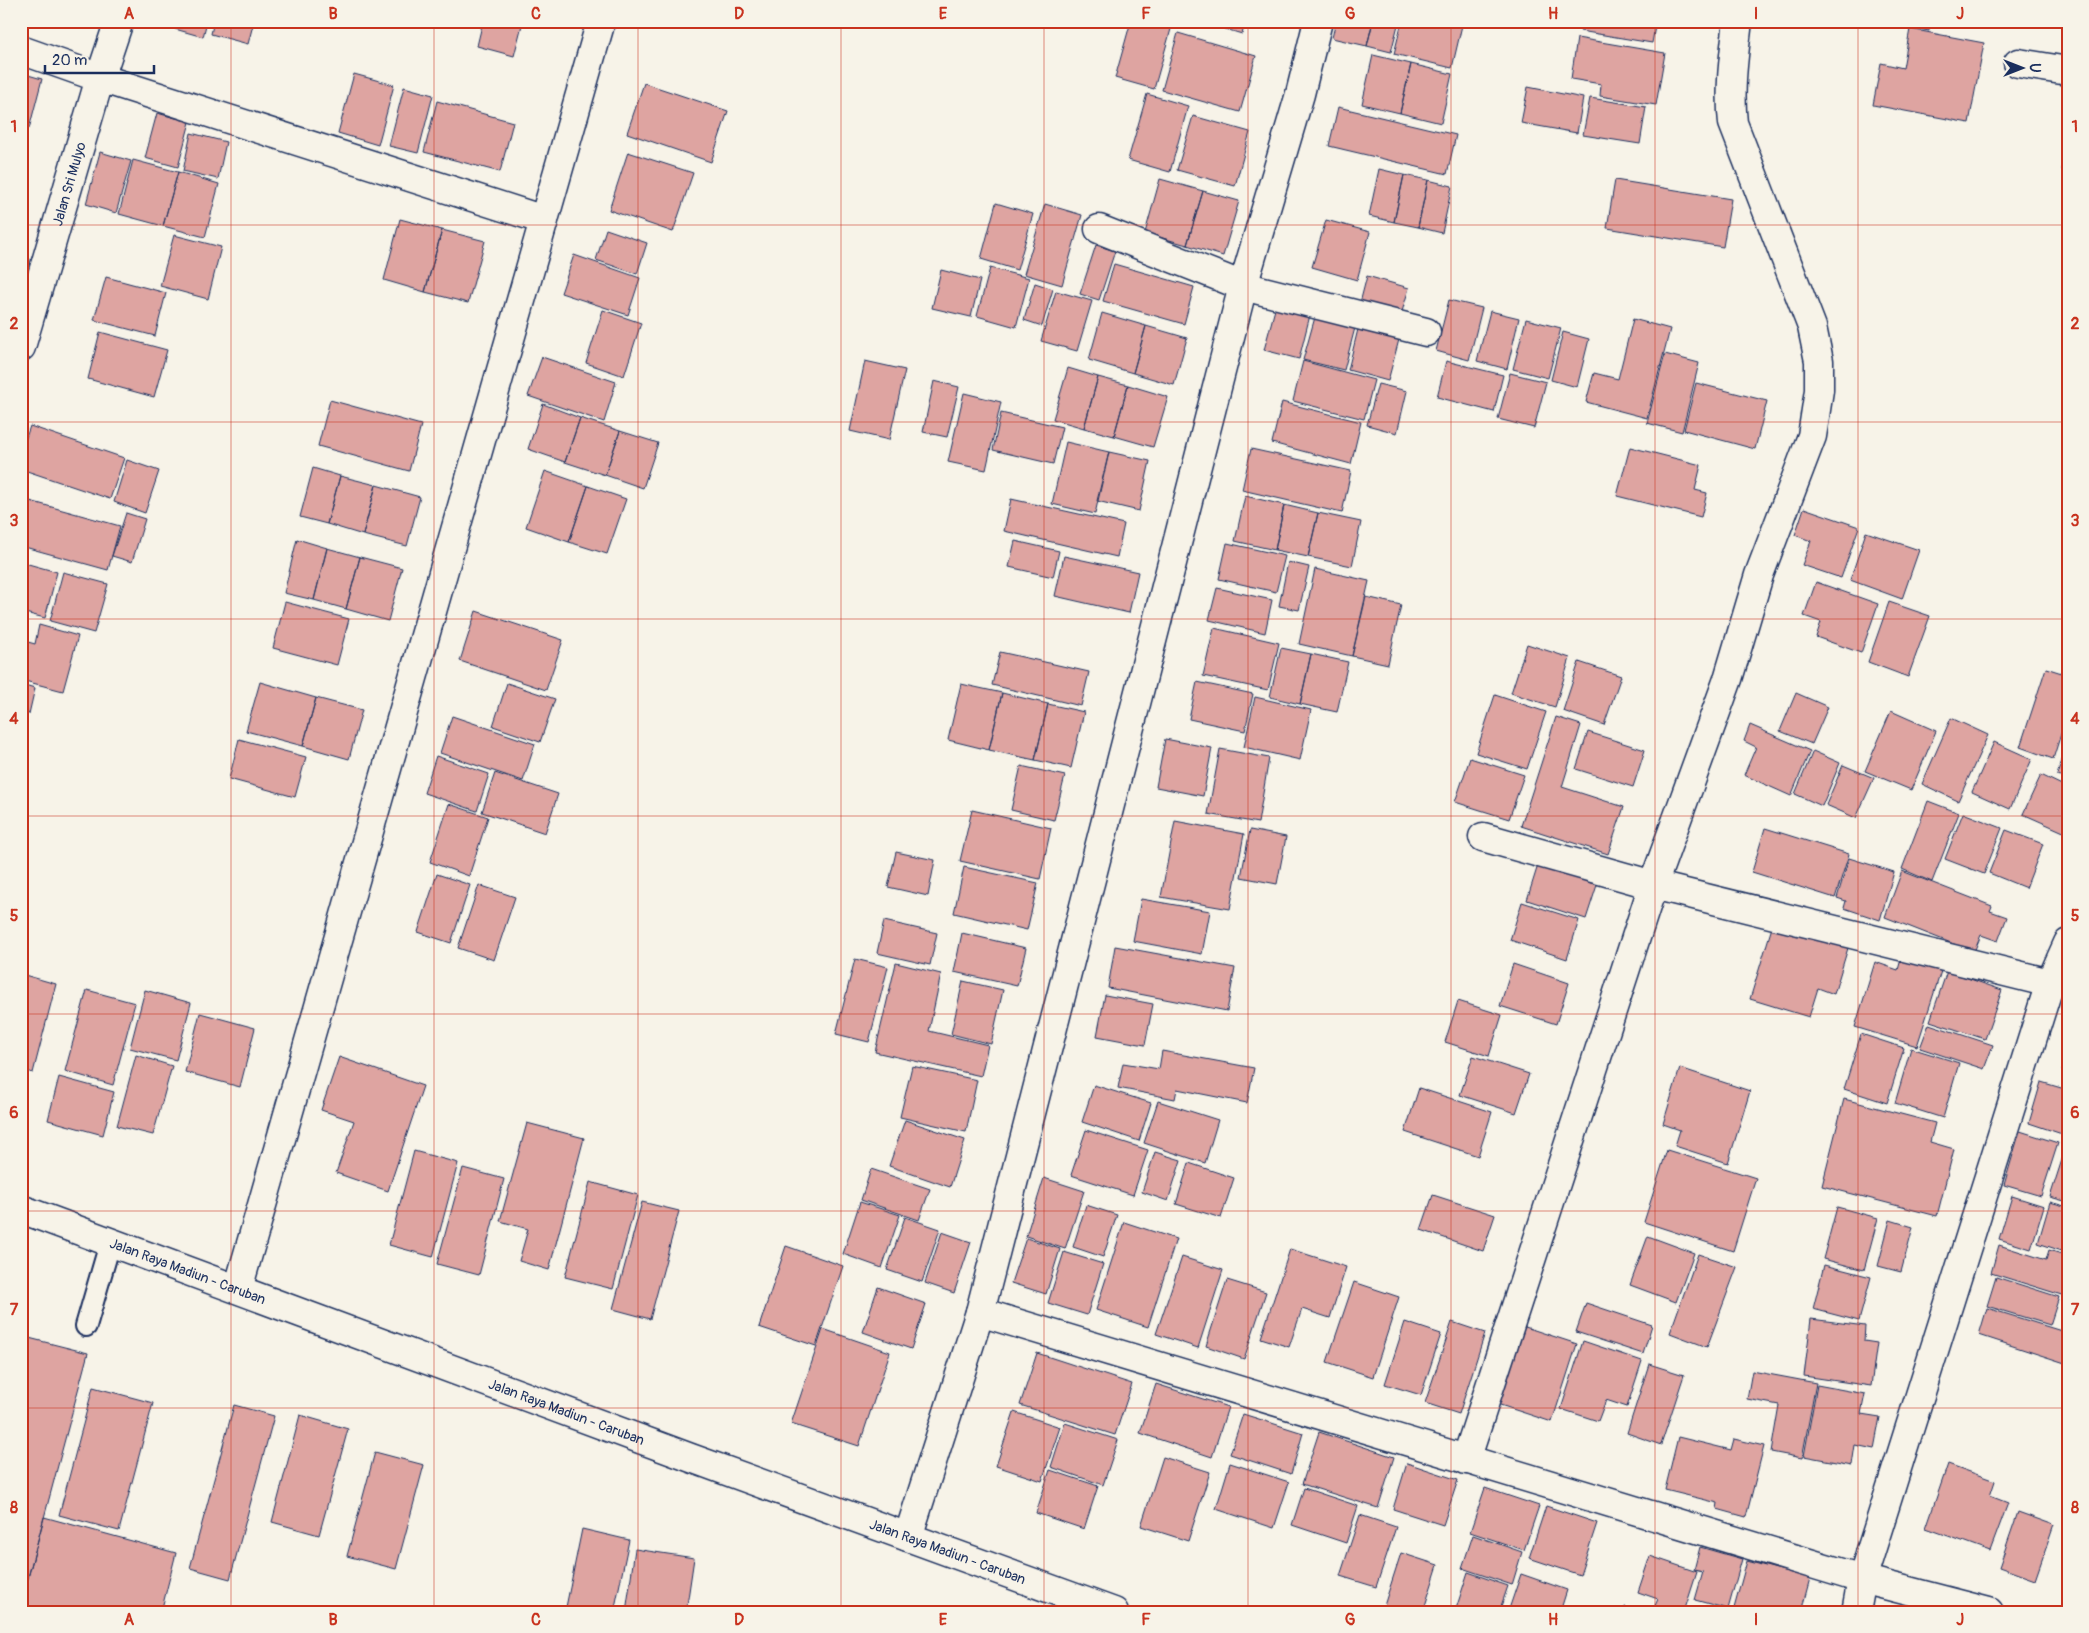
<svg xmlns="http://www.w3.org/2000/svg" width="2089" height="1633" viewBox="0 0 2089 1633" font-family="Pangolin,sans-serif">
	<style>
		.building { fill: #dea4a1; stroke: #1b2f5e }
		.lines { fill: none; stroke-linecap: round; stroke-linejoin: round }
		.service-casing { stroke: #1b2f5e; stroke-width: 24 }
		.minor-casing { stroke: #1b2f5e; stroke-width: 31 }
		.trunk-casing { stroke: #1b2f5e; stroke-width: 31 }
		.service { stroke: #f7f3e8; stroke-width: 20 }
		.minor { stroke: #f7f3e8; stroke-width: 28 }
		.trunk { stroke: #f7f3e8; stroke-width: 28 }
		.grid { fill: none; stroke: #c8321e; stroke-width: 1; stroke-opacity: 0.55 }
		.labels { text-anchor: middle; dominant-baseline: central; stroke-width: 4; stroke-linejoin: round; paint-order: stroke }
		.street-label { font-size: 14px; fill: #1b2f5e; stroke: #f7f3e8 }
		.neatline { fill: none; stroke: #c8321e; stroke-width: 2 }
		.grid-label { font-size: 16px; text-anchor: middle; font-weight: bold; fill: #c8321e }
	</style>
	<rect width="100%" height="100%" fill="#f7f3e8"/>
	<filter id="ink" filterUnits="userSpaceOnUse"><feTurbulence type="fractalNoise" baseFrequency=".02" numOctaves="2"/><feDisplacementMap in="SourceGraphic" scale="10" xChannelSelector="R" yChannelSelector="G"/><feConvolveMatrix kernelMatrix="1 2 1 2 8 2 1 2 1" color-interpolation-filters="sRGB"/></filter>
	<g filter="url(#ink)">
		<!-- building -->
		<path class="building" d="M177,21H207L203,37L175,29Z
			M214,21H254L248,44L211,34Z
			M483,21H523L514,56L477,46Z
			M1131,21L1173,22L1154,89L1115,78Z
			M1199,21H1246L1242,34Z
			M1336,21H1373L1367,46L1332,38Z
			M1373,21H1399L1391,52L1367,46Z
			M1402,21H1463L1452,68L1394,54Z
			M1582,21H1656L1652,43L1580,31Z
			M1879,21H1930L1929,31Z
			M1910,29L1984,43L1969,123L1873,105L1881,63L1903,68Z
			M1178,33L1256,56L1240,112L1162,90Z
			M1577,38L1665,53L1656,105L1600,96L1601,84L1571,79Z
			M1373,55L1411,64L1400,113L1362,104Z
			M1411,64L1452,74L1441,123L1400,113Z
			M21,73L42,79L29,129L21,127Z
			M354,74L394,85L378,145L338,133Z
			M644,83L728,111L711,162L627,133Z
			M404,87L433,95L418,153L389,146Z
			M1528,87L1583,98L1577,133L1521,123Z
			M1147,94L1188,106L1170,172L1128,160Z
			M1590,98L1646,107L1640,144L1583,135Z
			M437,101L513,122L500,172L424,152Z
			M1338,107L1456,135L1447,174L1329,146Z
			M157,113L190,122L178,167L145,158Z
			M1193,116L1250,132L1235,186L1177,170Z
			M191,133L226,142L218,179L183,171Z
			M2066,144H2068V171L2062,170Z
			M100,152L131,161L116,213L86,204Z
			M628,152L693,173L673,232L609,210Z
			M133,160L178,172L163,226L119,214Z
			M1379,169L1404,175L1394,222L1369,216Z
			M178,172L219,184L205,237L163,226Z
			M1404,175L1428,180L1418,227L1394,222Z
			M1160,179L1203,191L1187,245L1145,233Z
			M1428,180L1452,186L1442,233L1418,227Z
			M1615,180L1731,199L1723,247L1607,228Z
			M1203,191L1239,201L1223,256L1187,245Z
			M996,203L1033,214L1017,270L981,259Z
			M1045,204L1082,215L1062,285L1024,274Z
			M400,219L442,230L425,292L384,280Z
			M1326,220L1370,232L1357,280L1312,267Z
			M606,229L647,243L637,274L596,260Z
			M442,230L485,241L468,303L425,292Z
			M174,235L221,247L208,299L160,286Z
			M1096,245L1115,251L1099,300L1080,294Z
			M574,255L640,278L628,315L561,293Z
			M1114,264L1194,287L1184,324L1103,301Z
			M990,268L1029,278L1016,327L977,316Z
			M941,270L980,280L971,317L932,308Z
			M1367,276L1409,288L1401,315L1360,303Z
			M106,277L166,293L155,336L94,320Z
			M1035,283L1053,289L1042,326L1024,320Z
			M1056,291L1092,301L1077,351L1041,341Z
			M1278,298L1312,307L1299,359L1264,350Z
			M1449,300L1482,308L1469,360L1436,351Z
			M603,310L641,323L624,376L586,363Z
			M1317,310L1357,320L1344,370L1303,360Z
			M1490,311L1519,318L1507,369L1477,361Z
			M1102,313L1146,326L1133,373L1089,360Z
			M1526,319L1561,328L1548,378L1513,369Z
			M1633,319L1670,329L1647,418L1586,402L1594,373L1618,379Z
			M1360,321L1401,332L1388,381L1348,370Z
			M1146,326L1187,338L1174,385L1133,373Z
			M100,332L167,350L154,397L88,379Z
			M1563,332L1589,339L1577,387L1551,380Z
			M1665,354L1699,363L1682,432L1647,423Z
			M542,357L616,382L604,422L528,396Z
			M865,361L905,370L889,440L850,431Z
			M1303,361L1374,380L1364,419L1293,401Z
			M1446,361L1503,375L1494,412L1437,397Z
			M1068,368L1098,377L1084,428L1053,419Z
			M1510,373L1546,382L1534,428L1498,419Z
			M1098,377L1128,385L1114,436L1084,428Z
			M934,381L959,387L947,437L923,432Z
			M1696,383L1767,401L1755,449L1684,430Z
			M1378,384L1407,391L1397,433L1367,425Z
			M1128,385L1168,397L1153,447L1114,436Z
			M964,393L1001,402L986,470L948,462Z
			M330,400L421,425L409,471L318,446Z
			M1282,402L1361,422L1351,464L1272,443Z
			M543,404L580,418L565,462L528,449Z
			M1001,413L1062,427L1053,464L993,450Z
			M580,418L620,431L605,475L565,462Z
			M30,426L124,458L110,499L21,469V452Z
			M620,431L658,443L643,488L605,475Z
			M1066,442L1109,452L1095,514L1052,504Z
			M1630,447L1701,465L1695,490L1707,493L1701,517L1617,496Z
			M1251,449L1351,471L1342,513L1242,490Z
			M1109,452L1150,461L1139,511L1097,501Z
			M127,460L159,471L145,513L114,502Z
			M313,468L340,476L327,524L300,517Z
			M545,471L588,486L569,542L526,527Z
			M340,476L376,485L363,535L327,524Z
			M376,485L420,497L407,546L363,535Z
			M588,486L626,499L607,554L569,542Z
			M1245,496L1284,505L1275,550L1235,541Z
			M1011,499L1124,524L1117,557L1004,531Z
			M30,501L120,526L108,570L21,546V533Z
			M1284,505L1318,513L1308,557L1275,550Z
			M1804,508L1859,527L1841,578L1802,565L1811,541L1795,535Z
			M126,513L145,519L132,562L112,556Z
			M1318,513L1361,522L1352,566L1308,557Z
			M1866,532L1919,550L1902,599L1850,580Z
			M297,539L327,548L314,600L284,593Z
			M1015,541L1059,551L1053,577L1009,567Z
			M1227,543L1285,556L1276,592L1219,579Z
			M327,548L360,557L346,609L314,600Z
			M1064,556L1138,572L1129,613L1055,596Z
			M360,557L402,568L388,621L346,609Z
			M21,562L57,572L45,618L21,612Z
			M1288,562L1309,567L1299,610L1279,606Z
			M1315,569L1369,581L1352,656L1299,644Z
			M63,572L108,584L94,633L50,621Z
			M1816,582L1878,604L1861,653L1816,637L1821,622L1804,616Z
			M1217,588L1272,600L1265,633L1209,620Z
			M1366,597L1401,605L1388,664L1352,656Z
			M285,602L349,619L337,665L273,648Z
			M1889,602L1930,616L1908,677L1868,662Z
			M476,611L563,640L546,690L460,661Z
			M39,625L78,636L63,691L21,680V640L35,644Z
			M1214,628L1279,643L1268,690L1203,676Z
			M1527,644L1570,658L1555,707L1511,693Z
			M1281,648L1311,654L1300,704L1270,697Z
			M1000,652L1089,672L1081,706L992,685Z
			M1311,654L1348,662L1337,712L1300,704Z
			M1579,662L1621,676L1604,725L1563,711Z
			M2046,668L2068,675V687L2063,701L2068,702V712L2053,759L2020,747Z
			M260,682L316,698L303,746L246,731Z
			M1197,682L1253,694L1245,731L1189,719Z
			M507,683L555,699L540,742L493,726Z
			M21,684L35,688L29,714L21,712Z
			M961,684L1002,693L989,750L948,740Z
			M1002,693L1048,704L1035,760L989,750Z
			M1796,693L1828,707L1812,744L1780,731Z
			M1495,695L1546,712L1527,769L1476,753Z
			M1255,697L1311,710L1300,760L1244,747Z
			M316,698L362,710L349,759L303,746Z
			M1048,704L1084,712L1071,768L1035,760Z
			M1891,711L1936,731L1911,790L1865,771Z
			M21,714L26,715L21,734Z
			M452,716L535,744L523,781L440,753Z
			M1556,717L1581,725L1562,787L1624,807L1608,854L1521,826Z
			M1951,718L1988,735L1958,801L1922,784Z
			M1750,725L1810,751L1791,796L1744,775L1756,747L1744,741Z
			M1588,732L1645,750L1633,787L1576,769Z
			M239,739L306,757L295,797L229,779Z
			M1165,739L1212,748L1203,796L1156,787Z
			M1994,742L2032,759L2010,809L1972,792Z
			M2068,743V778L2057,775Z
			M1220,749L1269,758L1258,823L1208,814Z
			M1813,751L1840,763L1822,806L1795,794Z
			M436,756L489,774L477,811L424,793Z
			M1470,758L1524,775L1509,819L1455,802Z
			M1843,765L1874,778L1856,818L1826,805Z
			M1021,766L1065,776L1054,820L1011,810Z
			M495,773L558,794L545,833L482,812Z
			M2041,775L2068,788V834L2023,814Z
			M1928,801L1959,813L1932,882L1902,869Z
			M449,804L488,817L469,876L430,862Z
			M972,810L1051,828L1040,879L960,861Z
			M1963,813L2002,828L1984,874L1945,859Z
			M1175,821L1244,834L1230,909L1161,897Z
			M1765,828L1849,854L1835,898L1752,872Z
			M1250,830L1286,837L1277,884L1241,877Z
			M2006,830L2043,844L2026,888L1989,873Z
			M896,852L935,860L928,896L888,887Z
			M1849,858L1894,872L1880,920L1844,908L1846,901L1837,898Z
			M1538,865L1597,885L1586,919L1527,900Z
			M964,867L1038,883L1027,930L954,913Z
			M1902,871L1992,906L1990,911L2007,917L1998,941L1981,935L1974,952L1885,917Z
			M437,874L470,885L451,943L418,932Z
			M479,885L515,897L494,960L458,948Z
			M1141,899L1210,911L1202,954L1133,941Z
			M1522,902L1579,920L1567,959L1510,940Z
			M884,921L937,933L930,965L877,953Z
			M1773,924L1848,948L1834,994L1818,988L1809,1017L1750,999Z
			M962,933L1026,948L1017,986L954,972Z
			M1115,946L1235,968L1227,1011L1108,988Z
			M855,959L888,967L869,1042L836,1034Z
			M1901,959L1941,971L1917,1046L1855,1027L1875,962L1898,970Z
			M896,963L941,974L929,1031L988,1045L981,1076L875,1052Z
			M1513,964L1569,983L1556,1024L1500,1006Z
			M1947,971L2002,990L1985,1039L1930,1021Z
			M21,974L56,984L33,1073L21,1069Z
			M963,981L1003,990L991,1044L951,1034Z
			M87,990L135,1003L113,1085L65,1071Z
			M145,990L191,1003L176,1060L130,1048Z
			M1105,995L1153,1004L1145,1045L1097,1036Z
			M1458,1001L1502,1015L1489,1056L1445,1042Z
			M200,1013L255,1028L240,1087L185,1072Z
			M1929,1024L1993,1045L1984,1069L1920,1048Z
			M1861,1034L1904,1048L1887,1103L1844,1089Z
			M1911,1048L1959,1063L1943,1118L1895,1103Z
			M1162,1051L1254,1068L1247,1103L1177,1089L1175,1099L1118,1088L1123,1063L1159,1069Z
			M2068,1052V1073L2062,1071Z
			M136,1055L172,1066L153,1135L117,1126Z
			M1473,1056L1529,1074L1516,1113L1460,1095Z
			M339,1057L423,1086L388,1191L336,1173L354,1121L321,1110Z
			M912,1066L977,1080L966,1132L900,1117Z
			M1680,1068L1750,1091L1728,1163L1675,1146L1680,1130L1663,1124Z
			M59,1077L114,1092L103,1135L48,1120Z
			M2041,1082L2068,1090V1136L2029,1123Z
			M1094,1085L1151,1103L1139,1141L1082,1122Z
			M1419,1088L1492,1112L1478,1156L1405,1132Z
			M1844,1099L1935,1123L1930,1142L1954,1149L1937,1216L1822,1186Z
			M1158,1101L1218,1120L1205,1163L1144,1143Z
			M905,1120L965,1140L950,1187L889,1166Z
			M527,1123L584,1138L549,1270L519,1261L528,1229L500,1221Z
			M1086,1130L1148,1150L1133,1195L1071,1175Z
			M2020,1131L2058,1143L2041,1196L2004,1185Z
			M2068,1141V1202L2050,1197Z
			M1667,1150L1756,1178L1733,1251L1644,1222Z
			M414,1151L458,1163L433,1257L389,1245Z
			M1155,1152L1181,1160L1168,1201L1142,1192Z
			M1189,1163L1234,1178L1221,1218L1176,1204Z
			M463,1168L504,1179L479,1275L437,1264Z
			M871,1169L930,1189L919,1220L861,1200Z
			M1044,1178L1084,1191L1065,1249L1026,1236Z
			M590,1182L638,1195L613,1289L565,1277Z
			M1433,1195L1495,1215L1483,1251L1421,1230Z
			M2012,1196L2044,1206L2031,1249L1999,1239Z
			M642,1202L679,1211L650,1319L613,1309Z
			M860,1202L900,1215L882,1268L843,1254Z
			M2050,1202L2068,1207V1253L2038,1243Z
			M1086,1205L1117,1215L1103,1257L1073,1247Z
			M1837,1207L1878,1218L1864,1270L1823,1259Z
			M905,1217L940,1229L922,1282L887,1270Z
			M1890,1220L1913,1227L1901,1272L1878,1266Z
			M1124,1222L1176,1239L1148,1327L1096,1310Z
			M942,1232L971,1242L954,1293L925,1283Z
			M1648,1236L1694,1253L1676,1302L1630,1285Z
			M1026,1238L1060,1249L1046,1294L1011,1283Z
			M1999,1245L2046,1260L2049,1250L2068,1256V1297L1991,1273Z
			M786,1246L843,1266L816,1346L759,1327Z
			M1290,1249L1346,1267L1330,1318L1302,1309L1289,1347L1261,1338Z
			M1064,1252L1103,1264L1087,1315L1048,1303Z
			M1698,1254L1737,1267L1707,1347L1670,1333Z
			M1182,1257L1223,1270L1198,1348L1156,1334Z
			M1824,1265L1871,1277L1859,1321L1813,1309Z
			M1996,1277L2059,1297L2050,1325L1987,1306Z
			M1227,1280L1266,1292L1244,1359L1206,1346Z
			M1354,1282L1399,1297L1373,1377L1327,1362Z
			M878,1287L926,1304L911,1349L863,1332Z
			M1586,1303L1652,1325L1643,1354L1576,1332Z
			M1987,1308L2068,1333V1364L1979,1335Z
			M1811,1319L1865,1326L1864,1341L1877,1343L1871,1386L1804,1376Z
			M1405,1322L1441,1334L1421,1395L1385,1384Z
			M1452,1322L1485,1333L1459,1414L1425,1403Z
			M1519,1325L1577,1344L1552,1422L1494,1403Z
			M823,1329L890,1352L859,1446L791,1424Z
			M25,1337L88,1353L21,1604V1351Z
			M1583,1341L1642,1361L1627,1407L1606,1400L1598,1421L1561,1409Z
			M1037,1353L1132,1384L1115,1435L1020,1405Z
			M1649,1364L1684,1375L1661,1445L1627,1433Z
			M1752,1371L1816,1383L1802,1458L1771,1452L1779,1405L1747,1399Z
			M1156,1384L1228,1407L1212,1457L1140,1433Z
			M1817,1385L1865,1394L1861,1414L1880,1417L1874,1449L1855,1445L1852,1465L1804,1456Z
			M93,1387L153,1403L119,1531L59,1515Z
			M234,1405L274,1416L230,1579L190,1568Z
			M1014,1412L1060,1427L1042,1481L996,1466Z
			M1243,1414L1303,1433L1291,1474L1230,1454Z
			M300,1415L348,1429L319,1535L272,1522Z
			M1065,1423L1118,1440L1103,1485L1051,1467Z
			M1319,1432L1394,1457L1378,1508L1302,1484Z
			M1678,1437L1731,1450L1734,1439L1764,1446L1746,1517L1717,1509L1718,1503L1665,1490Z
			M375,1452L424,1465L396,1569L347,1556Z
			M1163,1457L1210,1472L1188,1541L1141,1526Z
			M1230,1463L1289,1482L1274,1528L1216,1509Z
			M1407,1463L1458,1480L1443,1525L1393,1509Z
			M1948,1464L1995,1481L1990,1496L2008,1503L1990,1551L1926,1528Z
			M1050,1470L1098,1486L1084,1529L1036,1513Z
			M1304,1488L1358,1506L1346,1543L1292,1525Z
			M1485,1488L1539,1506L1524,1550L1470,1532Z
			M1546,1506L1597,1523L1580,1575L1529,1558Z
			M2018,1512L2054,1525L2035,1580L1999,1567Z
			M1360,1515L1396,1527L1376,1587L1340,1576Z
			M44,1517L176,1553L161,1612H21V1604Z
			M582,1529L629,1540L614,1612H565Z
			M1473,1535L1522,1552L1512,1585L1462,1568Z
			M1700,1547L1742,1559L1728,1609L1695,1600L1703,1572L1694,1570Z
			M635,1549L694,1558L686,1612H626Z
			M1401,1553L1438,1565L1423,1612H1382Z
			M1650,1556L1697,1572L1684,1612L1653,1610L1658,1599L1638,1592Z
			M1747,1561L1810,1578L1801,1612H1733Z
			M1468,1572L1508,1586L1499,1612H1455Z
			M1521,1574L1567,1590L1560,1612H1508Z
			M1625,1607L1641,1612H1624Z"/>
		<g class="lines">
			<defs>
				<path id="service" d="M86,1326L111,1240"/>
				<g id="minor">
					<path d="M21,50L100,78L544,220"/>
					<path d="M2018,63L2068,71"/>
					<path d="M1099,229L1243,286L1426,332"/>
					<path id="s1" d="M21,347L100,78L119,21"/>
					<path d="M1483,837L1653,885L2050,983"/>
					<path d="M238,1289L601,21"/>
					<path d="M980,1312L1862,1579L1989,1612"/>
					<path d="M1466,1460L1653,885L1728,679L1759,575L1812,436L1819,390V361L1812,327L1733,123C1729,88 1734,55 1738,21"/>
					<path d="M908,1537L980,1312L1243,286L1300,94L1318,21"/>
					<path d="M1856,1612L1862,1579L2050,983L2068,943"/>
				</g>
				<g id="trunk">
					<path id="s2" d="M21,1209L691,1458L1114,1612"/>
				</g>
			</defs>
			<!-- service casing -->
			<use href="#service" class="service-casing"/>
			<!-- minor casing -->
			<use href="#minor" class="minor-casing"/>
			<!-- trunk casing -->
			<use href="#trunk" class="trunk-casing"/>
			<!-- service -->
			<use href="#service" class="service"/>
			<!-- minor -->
			<use href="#minor" class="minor"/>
			<!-- trunk -->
			<use href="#trunk" class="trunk"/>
		</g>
	</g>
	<!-- grid -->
	<path class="grid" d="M231,21V1612M434,21V1612M638,21V1612M841,21V1612M1044,21V1612M1248,21V1612M1451,21V1612M1655,21V1612M1858,21V1612M21,225H2068M21,422H2068M21,619H2068M21,816H2068M21,1014H2068M21,1211H2068M21,1408H2068"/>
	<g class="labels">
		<!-- street labels -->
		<g class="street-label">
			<text stroke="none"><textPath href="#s1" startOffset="170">Jalan Sri Mulyo</textPath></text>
			<text stroke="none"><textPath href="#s2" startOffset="178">Jalan Raya Madiun - Caruban</textPath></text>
			<text stroke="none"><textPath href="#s2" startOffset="582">Jalan Raya Madiun - Caruban</textPath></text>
			<text stroke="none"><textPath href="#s2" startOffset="988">Jalan Raya Madiun - Caruban</textPath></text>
		</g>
	</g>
	<!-- margin -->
	<rect width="2089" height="1633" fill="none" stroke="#f7f3e8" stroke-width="55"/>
	<!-- north arrow -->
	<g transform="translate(2022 68) rotate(90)" stroke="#f7f3e8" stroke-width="4" paint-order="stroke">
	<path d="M0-4L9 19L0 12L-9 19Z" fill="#1b2f5e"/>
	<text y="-8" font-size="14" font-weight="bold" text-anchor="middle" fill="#1b2f5e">U</text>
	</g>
	<!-- scale -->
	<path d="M45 65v8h109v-8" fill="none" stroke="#1b2f5e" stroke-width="2.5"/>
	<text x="52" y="65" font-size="15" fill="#1b2f5e" stroke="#f7f3e8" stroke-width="4" paint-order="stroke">20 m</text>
	<rect x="28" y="28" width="2034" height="1578" class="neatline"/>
	<g class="grid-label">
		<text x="129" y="19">A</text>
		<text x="333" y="19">B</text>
		<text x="536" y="19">C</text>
		<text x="739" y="19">D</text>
		<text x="943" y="19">E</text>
		<text x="1146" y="19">F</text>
		<text x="1350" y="19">G</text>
		<text x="1553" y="19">H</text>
		<text x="1756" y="19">I</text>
		<text x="1960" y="19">J</text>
		<text x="14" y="132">1</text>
		<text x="2075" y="132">1</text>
		<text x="14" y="329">2</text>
		<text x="2075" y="329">2</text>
		<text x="14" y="526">3</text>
		<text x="2075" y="526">3</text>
		<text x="14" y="724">4</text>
		<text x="2075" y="724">4</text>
		<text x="14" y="921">5</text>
		<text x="2075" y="921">5</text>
		<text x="14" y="1118">6</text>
		<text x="2075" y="1118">6</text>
		<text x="14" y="1315">7</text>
		<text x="2075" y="1315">7</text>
		<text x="14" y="1513">8</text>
		<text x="2075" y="1513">8</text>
		<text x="129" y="1625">A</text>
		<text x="333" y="1625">B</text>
		<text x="536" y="1625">C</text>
		<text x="739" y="1625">D</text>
		<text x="943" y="1625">E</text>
		<text x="1146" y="1625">F</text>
		<text x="1350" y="1625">G</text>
		<text x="1553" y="1625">H</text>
		<text x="1756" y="1625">I</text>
		<text x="1960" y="1625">J</text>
	</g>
</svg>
